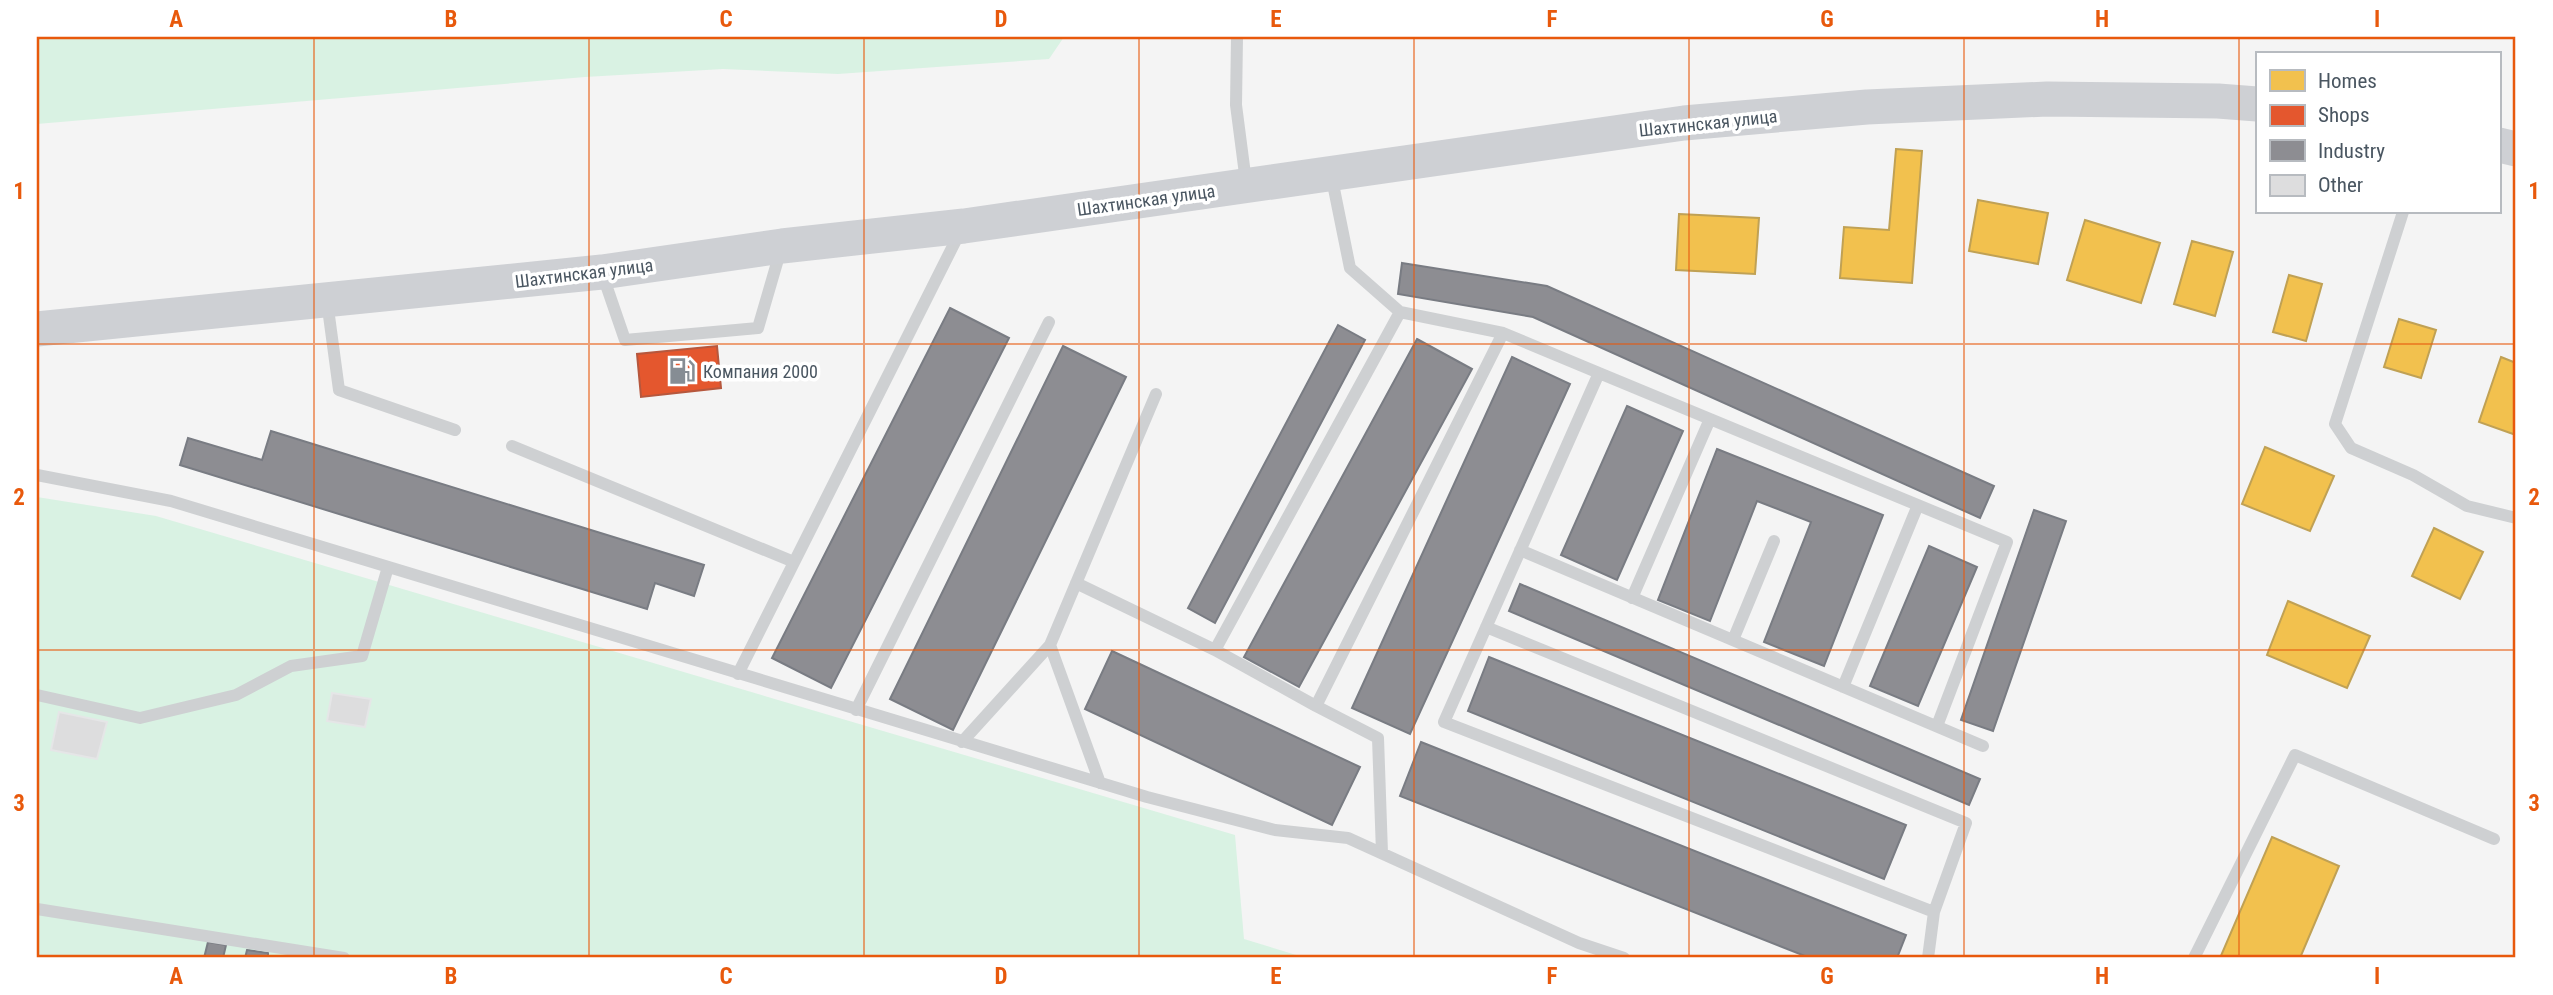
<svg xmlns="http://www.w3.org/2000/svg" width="2553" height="995" viewBox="0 0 2553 995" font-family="'Roboto Condensed',sans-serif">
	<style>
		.green { fill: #d9f2e3 }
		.homes { fill: #f2c14e; stroke: #c0a154; stroke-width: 2 }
		.shops { fill: #e4572e; stroke: #b6573d; stroke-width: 2 }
		.industry { fill: #8d8d92; stroke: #797c83; stroke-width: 2 }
		.building { fill: #ddddde; stroke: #e5e6e7; stroke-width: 2 }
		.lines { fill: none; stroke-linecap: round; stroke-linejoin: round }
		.lane { stroke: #ced0d2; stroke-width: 12 }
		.secondary { stroke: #ced0d4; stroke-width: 35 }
		.grid { fill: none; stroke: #e8590c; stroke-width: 2; stroke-opacity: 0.55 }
		.labels { text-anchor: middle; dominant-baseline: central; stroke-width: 7; stroke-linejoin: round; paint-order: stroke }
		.street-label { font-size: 18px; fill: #4a5661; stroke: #fff }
		.poi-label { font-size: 18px; fill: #4a5661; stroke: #fff; text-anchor: start }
		.neatline { fill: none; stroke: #e8590c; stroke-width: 2.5 }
		.grid-label { font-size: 23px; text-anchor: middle; font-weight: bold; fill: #e8590c }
	</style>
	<rect width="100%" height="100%" fill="#f4f4f4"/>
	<!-- green -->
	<path class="green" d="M37,37H1064L1049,59L838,74L723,69L585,77L37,124Z
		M37,497L156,516L1235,835L1244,939L1306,958H37Z"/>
	<!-- homes -->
	<path class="homes" d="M1896,149L1922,151L1912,283L1840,278L1844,227L1889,230Z
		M1978,200L2048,213L2038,264L1969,251Z
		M1679,214L1759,218L1755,274L1676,270Z
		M2085,220L2160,243L2141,303L2067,280Z
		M2192,241L2233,252L2215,316L2174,304Z
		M2289,275L2322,284L2306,341L2273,332Z
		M2399,319L2436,330L2421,378L2384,367Z
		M2501,357L2516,363V435L2479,422Z
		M2265,447L2334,476L2310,531L2242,504Z
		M2434,528L2483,552L2460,599L2412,576Z
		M2288,601L2370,636L2347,688L2267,655Z
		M2272,837L2339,866L2300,958H2220Z"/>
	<!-- shops -->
	<path class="shops" d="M717,346L721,388L641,397L637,354Z"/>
	<!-- industry -->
	<path class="industry" d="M1402,263L1547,286L1994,486L1980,518L1533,317L1398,294Z
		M950,308L1009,338L831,688L772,658Z
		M1338,325L1365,340L1215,623L1188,608Z
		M1417,339L1472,369L1299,687L1244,657Z
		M1063,346L1126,377L953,730L890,699Z
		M1512,357L1570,384L1410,734L1352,708Z
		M1627,406L1683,431L1617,580L1561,555Z
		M271,431L704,565L694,596L655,583L647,609L180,465L188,438L262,460Z
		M1717,449L1883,515L1824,666L1764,642L1811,522L1757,501L1710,621L1658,600Z
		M2034,510L2066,521L1993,731L1961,720Z
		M1929,546L1977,567L1918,706L1870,686Z
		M1520,584L1980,779L1969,805L1509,611Z
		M1112,651L1360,767L1332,825L1085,709Z
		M1489,657L1906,825L1884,879L1468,711Z
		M1421,742L1906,935L1897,958H1810L1400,796Z
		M208,942L226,945L223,958H204Z
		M247,950L268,953V958H245Z"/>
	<!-- building -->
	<path class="building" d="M332,693L371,699L365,727L327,721Z
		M59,712L107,722L97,759L51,750Z"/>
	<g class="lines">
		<!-- lane -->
		<path class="lane" d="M1237,37L1236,105L1246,182
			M2403,212L2335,424L2351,448L2413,475L2467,506L2516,518
			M602,273L625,340L758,328L781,249
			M327,301L339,390L455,430
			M1503,333L1599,373L1444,722L1934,912L1928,958
			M1599,373L2007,542L1937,726
			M512,446L794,562
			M37,475L171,501L1147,797L1275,830L1348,838L1579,943L1624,958
			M1520,550L1983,746
			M1076,583L1215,650L1400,312L1350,268L1331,174
			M1632,598L1710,419
			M1486,627L1966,823L1934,912
			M1733,640L1774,541
			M1050,645L1100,783
			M1215,650L1316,706L1503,333L1400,312
			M738,674L960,232
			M1843,687L1918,505
			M37,695L140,718L236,695L291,666L362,656L388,567
			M1316,706L1378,738L1382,853
			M856,710L1049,322
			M962,742L1050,645L1156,394
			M37,909L344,958
			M2194,958L2295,755L2494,839"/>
		<!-- secondary -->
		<path class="secondary" d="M2499,145L2516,149
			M37,329L602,272L782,246L964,226L1684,123L1867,107L2047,99L2218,101L2257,104"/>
	</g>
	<!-- grid -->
	<path class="grid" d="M314,37V958M589,37V958M864,37V958M1139,37V958M1414,37V958M1689,37V958M1964,37V958M2239,37V958M37,344H2516M37,650H2516"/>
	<!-- icons -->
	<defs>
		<symbol id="fuel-bare" viewBox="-9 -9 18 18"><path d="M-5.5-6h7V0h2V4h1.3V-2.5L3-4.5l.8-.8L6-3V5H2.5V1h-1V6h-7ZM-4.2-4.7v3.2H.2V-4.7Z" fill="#868d94" stroke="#fff" stroke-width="2.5" paint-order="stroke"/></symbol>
	</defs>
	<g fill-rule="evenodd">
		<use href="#fuel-bare" x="663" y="352" width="38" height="38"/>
	</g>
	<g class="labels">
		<!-- street labels -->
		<g class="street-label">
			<text transform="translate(1708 123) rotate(-6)">Шахтинская улица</text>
			<text transform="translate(1146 200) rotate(-8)">Шахтинская улица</text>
			<text transform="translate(584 273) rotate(-7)">Шахтинская улица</text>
		</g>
		<!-- poi labels -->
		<g class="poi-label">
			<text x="703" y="371">Компания 2000</text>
		</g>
	</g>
	<!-- border -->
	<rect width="2553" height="995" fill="none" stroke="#ffffff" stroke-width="77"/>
	<!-- legend -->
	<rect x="2256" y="52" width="245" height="161" fill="#ffffff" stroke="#b7bbc0" stroke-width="2"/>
	<rect x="2270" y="70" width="35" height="21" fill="#f2c14e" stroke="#b7bbc0" stroke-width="2"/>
	<text x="2318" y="88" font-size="21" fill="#4a5661">Homes</text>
	<rect x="2270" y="105" width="35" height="21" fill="#e4572e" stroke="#b7bbc0" stroke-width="2"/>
	<text x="2318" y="122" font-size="21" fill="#4a5661">Shops</text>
	<rect x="2270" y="140" width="35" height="21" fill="#8d8d92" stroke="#b7bbc0" stroke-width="2"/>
	<text x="2318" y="158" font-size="21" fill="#4a5661">Industry</text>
	<rect x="2270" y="175" width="35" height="21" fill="#ddddde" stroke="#b7bbc0" stroke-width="2"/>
	<text x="2318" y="192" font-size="21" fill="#4a5661">Other</text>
	<rect x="38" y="38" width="2476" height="918" class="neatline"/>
	<g class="grid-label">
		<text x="176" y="27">A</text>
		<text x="451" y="27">B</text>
		<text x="726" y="27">C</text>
		<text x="1001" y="27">D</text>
		<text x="1276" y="27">E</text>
		<text x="1552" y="27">F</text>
		<text x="1827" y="27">G</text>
		<text x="2102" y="27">H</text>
		<text x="2377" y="27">I</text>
		<text x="19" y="199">1</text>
		<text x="2534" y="199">1</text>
		<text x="19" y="505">2</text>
		<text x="2534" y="505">2</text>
		<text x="19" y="811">3</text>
		<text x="2534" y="811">3</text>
		<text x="176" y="984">A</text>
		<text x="451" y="984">B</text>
		<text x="726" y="984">C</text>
		<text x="1001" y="984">D</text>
		<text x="1276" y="984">E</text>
		<text x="1552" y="984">F</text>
		<text x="1827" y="984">G</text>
		<text x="2102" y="984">H</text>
		<text x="2377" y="984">I</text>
	</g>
</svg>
